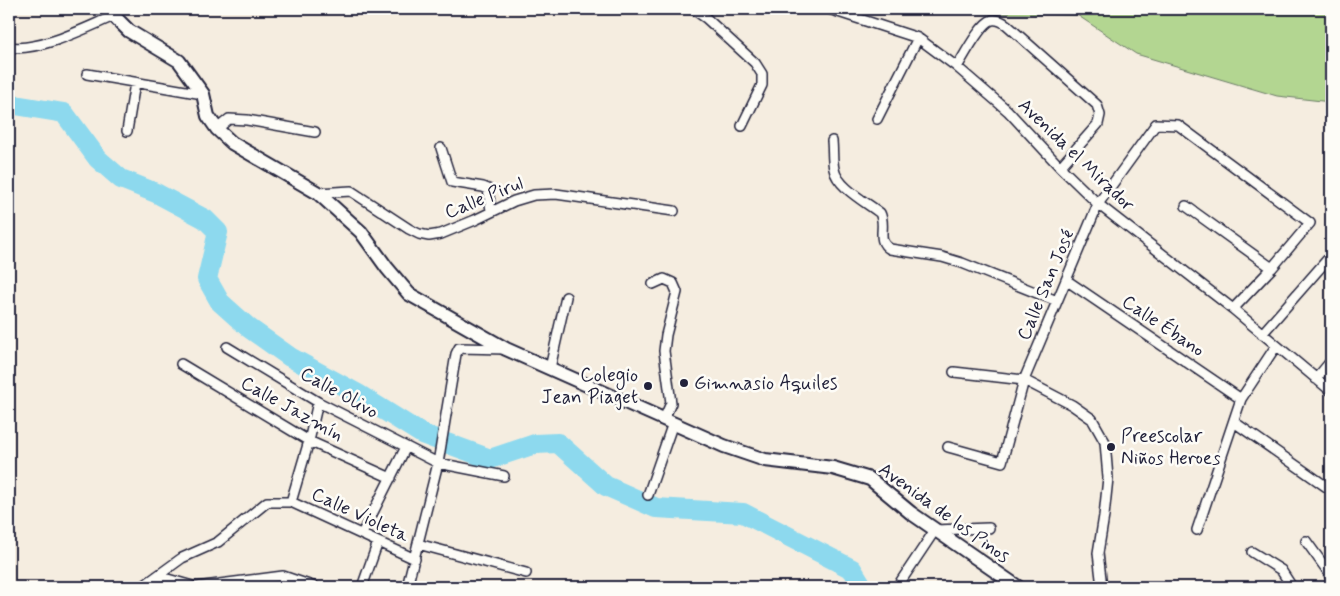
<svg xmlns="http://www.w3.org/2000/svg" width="1340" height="596" viewBox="0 0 1340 596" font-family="Mynerve,sans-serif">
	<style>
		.green { fill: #b3d691; stroke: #6a7c66 }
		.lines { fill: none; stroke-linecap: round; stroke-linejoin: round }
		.river { stroke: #8dd9ee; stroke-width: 20 }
		.street-casing { stroke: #22223b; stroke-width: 12 }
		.secondary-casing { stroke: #22223b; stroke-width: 16 }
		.street { stroke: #fdfcf7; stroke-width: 9 }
		.secondary { stroke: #fdfcf7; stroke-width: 12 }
		.poi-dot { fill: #22223b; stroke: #fdfcf7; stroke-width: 2 }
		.labels { text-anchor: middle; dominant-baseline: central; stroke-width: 5; stroke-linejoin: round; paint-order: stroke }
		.street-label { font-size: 19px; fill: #22223b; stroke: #fdfcf7 }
		.poi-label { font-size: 19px; fill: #22223b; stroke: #fdfcf7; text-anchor: start }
	</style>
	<rect width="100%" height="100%" fill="#f5ede0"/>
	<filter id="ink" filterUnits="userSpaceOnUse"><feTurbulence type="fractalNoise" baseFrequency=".02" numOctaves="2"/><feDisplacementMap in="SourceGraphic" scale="10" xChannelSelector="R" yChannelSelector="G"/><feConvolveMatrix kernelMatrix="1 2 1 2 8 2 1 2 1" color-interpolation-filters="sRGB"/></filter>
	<g filter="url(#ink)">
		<!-- green -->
		<path class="green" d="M957,9H1331V102L1277,96L1136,54L1077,15L967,13Z"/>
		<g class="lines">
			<!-- river -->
			<path class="river" d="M9,104L64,113L98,159L121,179L156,193L205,219L218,232L207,279L220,302L249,328L290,357L358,394L422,434L490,459L535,444L558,443L606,486L656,508L743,513L852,569L863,587"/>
			<defs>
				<path id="street" d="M693,9L706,18L755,63L762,74V85L742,126
					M829,9L918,38L957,67L1008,111L1060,167L1098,204L1233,309L1331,391
					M9,47C40,52 85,28 114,16
					M957,67C964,56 981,23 992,20C998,19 1003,22 1007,25L1097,105L1100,115L1098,124L1060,167
					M87,74L203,94
					M877,119L918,38
					M217,129L229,119L247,120L315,132
					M127,131L135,83
					M832,141C833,150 832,160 834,169C837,187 866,202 880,213C887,227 875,240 890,249L942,257L962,263L1057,301
					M441,148L452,182L483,187L488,189L491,211
					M318,193L351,191L409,229L419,234L429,236L441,234L475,220L514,201L534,195L556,194L674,211
					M1186,206L1272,268
					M1066,280L1241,399
					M653,284L664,279L673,283L677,292L666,335L664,351L671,403L664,419
					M1262,334L1327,260
					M227,347L318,402L438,463L504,476
					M181,364L309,441L391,478
					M550,368L566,297
					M954,372L1024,380L1072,405L1092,419L1105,442L1108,478L1104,516L1098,553L1102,587
					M1316,379L1331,361
					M1234,422L1331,490
					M948,447L1002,462L1024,380L1098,204L1156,124L1178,125L1310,223L1272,268L1233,309
					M648,495L673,423
					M291,502L309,441L318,402
					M1197,530L1241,399L1276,346
					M362,534L406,447
					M1306,541L1327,570L1331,578
					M418,544L526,573
					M1252,552L1281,570L1292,587
					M157,576L196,587L283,576L315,587
					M408,583L423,587
					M142,587L182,558L218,542L267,502H291L415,559
					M362,587L378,542
					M407,587L438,463L456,354L459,348L506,349
					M897,587L935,530L989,528
					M1001,587L1005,580"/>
				<path id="secondary" d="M112,9L114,16L129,31L179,61L203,94L208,116L217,129L232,143L318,193L361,232L387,268L409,294L506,349L724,446L765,460L833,468L870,479L911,513L1018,587"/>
			</defs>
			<!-- street casing -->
			<use href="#street" class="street-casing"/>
			<!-- secondary casing -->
			<use href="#secondary" class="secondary-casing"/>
			<!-- street -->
			<use href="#street" class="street"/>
			<!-- secondary -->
			<use href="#secondary" class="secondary"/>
		</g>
	</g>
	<!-- markers -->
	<g class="poi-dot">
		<circle cx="684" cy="383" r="5"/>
		<circle cx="648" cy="386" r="5"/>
		<circle cx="1111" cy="447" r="5"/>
	</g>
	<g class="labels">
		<!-- street labels -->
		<g class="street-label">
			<text transform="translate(1076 155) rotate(44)">Avenida el Mirador</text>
			<text transform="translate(484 198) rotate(-22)">Calle Pirul</text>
			<text transform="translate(1046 285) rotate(-67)">Calle San José</text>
			<text transform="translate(1163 326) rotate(34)">Calle Ébano</text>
			<text transform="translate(339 393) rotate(29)">Calle Olivo</text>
			<text transform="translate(292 409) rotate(29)">Calle Jazmín</text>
			<text transform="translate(944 513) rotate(36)">Avenida de los Pinos</text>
			<text transform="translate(360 515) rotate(25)">Calle Violeta</text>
		</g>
		<!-- poi labels -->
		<g class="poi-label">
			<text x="638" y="375" text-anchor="end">Colegio<tspan x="638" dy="22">Jean Piaget</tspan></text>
			<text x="694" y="383">Gimnasio Aquiles</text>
			<text x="1121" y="436">Preescolar<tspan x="1121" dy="22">Niños Heroes</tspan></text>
		</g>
	</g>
	<!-- margin -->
	<rect width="1340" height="596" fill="none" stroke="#fdfcf7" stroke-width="30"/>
	<rect x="15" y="15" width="1310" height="566" fill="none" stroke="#22223b" stroke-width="2" filter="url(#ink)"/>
</svg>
